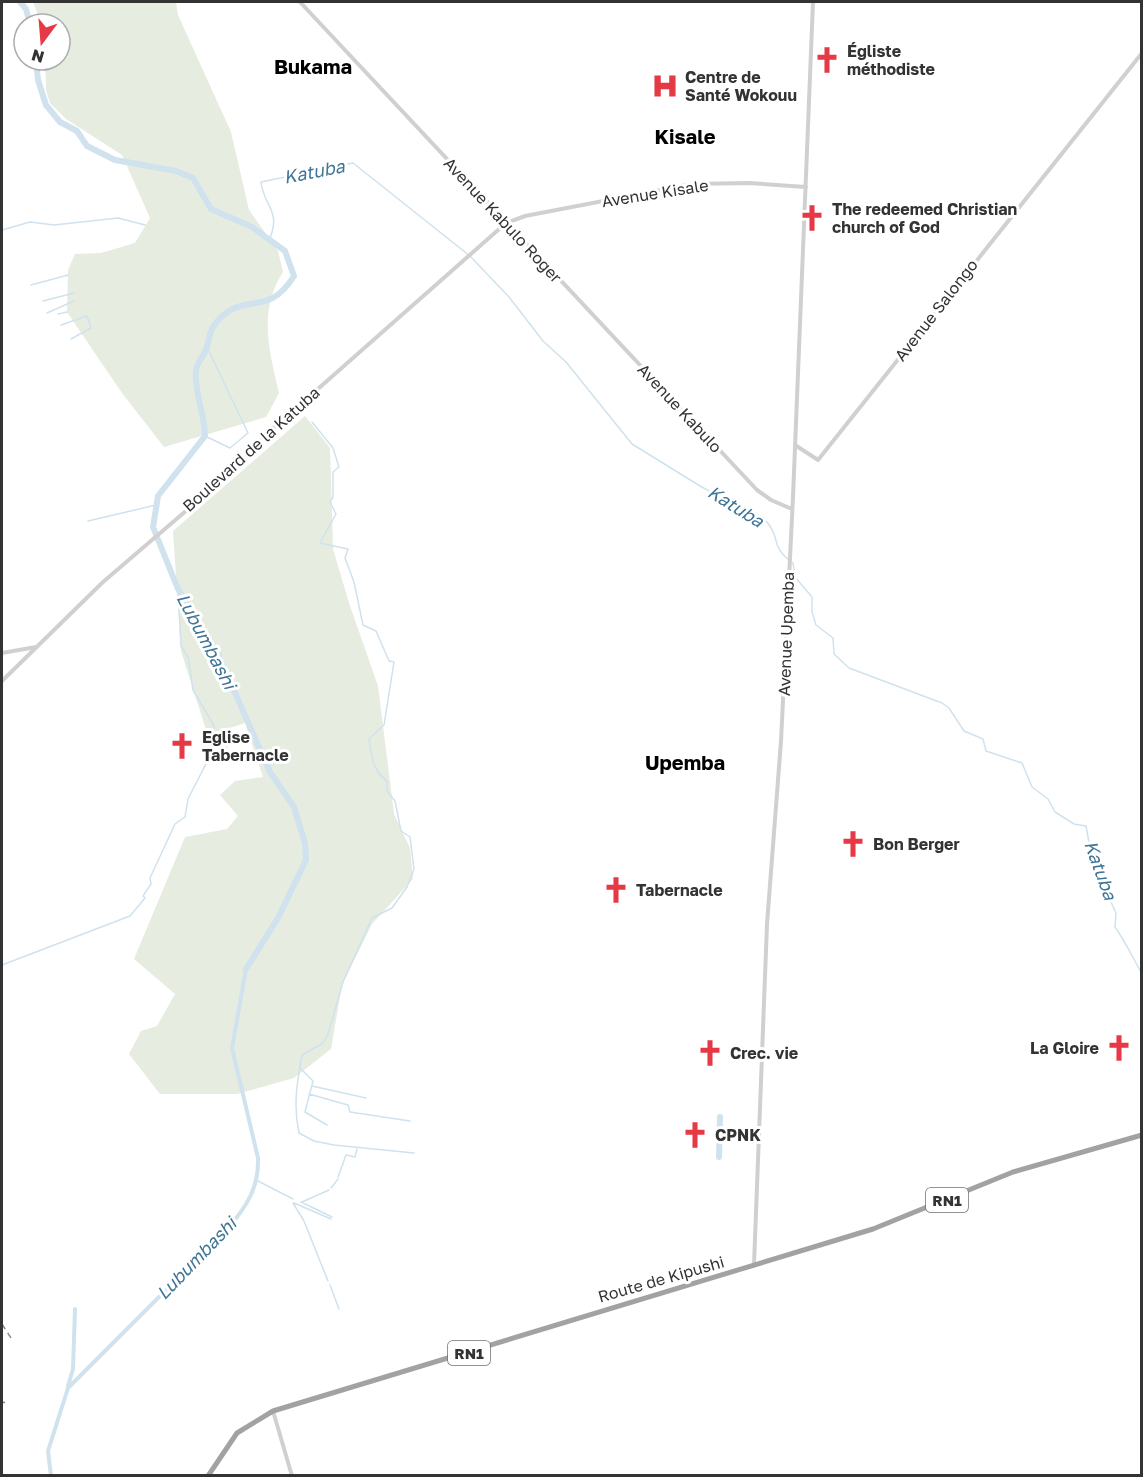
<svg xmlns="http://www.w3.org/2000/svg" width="1143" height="1477" viewBox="0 0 1143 1477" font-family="'Golos Text',sans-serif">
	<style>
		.green { fill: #e6ecdf }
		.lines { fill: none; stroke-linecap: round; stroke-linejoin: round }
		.stream { stroke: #cfe2ee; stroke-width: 1.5 }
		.canal { stroke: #cfe2ee; stroke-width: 4 }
		.river { stroke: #cfe2ee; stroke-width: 6 }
		.tertiary { stroke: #d0d0d0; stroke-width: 4 }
		.trunk { stroke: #a2a2a2; stroke-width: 5 }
		.rail { stroke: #888; stroke-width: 1.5; stroke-dasharray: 6 4.5; stroke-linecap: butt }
		.labels { text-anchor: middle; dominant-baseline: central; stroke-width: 6; stroke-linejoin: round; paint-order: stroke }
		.shield { fill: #fff; stroke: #707070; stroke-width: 1.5 }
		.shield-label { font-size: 15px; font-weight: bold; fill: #333 }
		.poi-label { font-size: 16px; font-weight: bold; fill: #333; stroke: #fff; text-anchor: start }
		.street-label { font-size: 16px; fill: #333; stroke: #fff }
		.water-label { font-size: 18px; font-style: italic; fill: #3f7597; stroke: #fff }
		.quarter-label { font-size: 20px; font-weight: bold; fill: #000; stroke: #fff }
	</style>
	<rect width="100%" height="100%" fill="#fff"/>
	<!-- green -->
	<path class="green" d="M33,2H176L178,15L231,132L249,210L278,251L283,272C258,311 269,350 279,393L266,417L164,447L122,393L67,312L68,270L75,254L101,253L135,243L150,218L122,155L66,119L50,103L46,90L45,60H60V24H41Z
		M305,416L330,448L333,549L349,603L378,686L394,814L410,848L413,879L372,924L342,985L331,1049L294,1078L237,1094H160L129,1054L141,1031L157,1026L175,994L134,959L185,837L227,829L238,816L220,795L235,781L263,777L245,723L230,728L227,751L214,755L181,651L173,531Z"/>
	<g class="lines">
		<!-- stream -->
		<path class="stream" d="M2,230L30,222L54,225L118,218L145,225
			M270,238C281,210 264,207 261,182L353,163L470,256L509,297L543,341L566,362L632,444L700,486L767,522C782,540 769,546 793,563L795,577L812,597V612L816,625L833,638L834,654L849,668L942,703L949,708L964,731L983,739L986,751L1022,763L1032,787L1048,799L1055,812L1074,824L1086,826L1090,848L1101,867L1105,889L1116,913L1115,927C1125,941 1133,958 1142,974
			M31,285L68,275
			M43,301L74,293
			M47,313L74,301
			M58,314L67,312
			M61,325L87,316L91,328L71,339
			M312,422L333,448L339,467L333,472V497L330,502L336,514L320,543L348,549L345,558L354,582L363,625L376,631L389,661L394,662L384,725L369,739C371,754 373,772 387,781V791L395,801L401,831L410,837L414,869L407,887L392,908L372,918L343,982L328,1034L323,1043L302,1055C297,1082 293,1106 299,1133L314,1141L334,1145L414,1153
			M205,436L230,448L248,433L207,347
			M88,521L156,505
			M2,965L130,916L145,898L143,896L151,884L150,878L175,824L185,817L188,799L210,756L214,726L193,690L188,657L181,646L178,589
			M300,1068L313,1081L305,1112L327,1125
			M312,1086L366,1098
			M309,1094L348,1105L350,1112L410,1121
			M338,1177L346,1155L355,1157L357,1149
			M256,1180L293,1199
			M331,1188L338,1179
			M301,1202L332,1217
			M302,1202L329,1190
			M293,1203L304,1221L328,1281
			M294,1203L331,1219
			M330,1285L339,1309"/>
		<!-- canal -->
		<path class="canal" d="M68,1386L73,1369L75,1309
			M51,1476L48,1451L68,1388L229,1227C247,1206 259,1187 258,1158L232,1048L246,969"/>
		<!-- river -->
		<path class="river" d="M20,2L26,9L30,24
			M36,60L38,80L46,105L60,122L77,131L87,146L115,160L176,171L193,178L211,209L252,227L285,251L294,276C267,320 242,289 215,324C209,331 209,342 206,350C203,357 196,364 196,371C194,393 205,414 205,436L158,496L153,527L178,589L217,652L270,772L294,807L305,843L306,860L278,918L246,969
			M719,1157L720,1117"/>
		<!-- tertiary -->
		<path class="tertiary" d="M300,2L757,490L771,500L792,509
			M795,445L818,460L1142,53
			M2,653L36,647
			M2,681L103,582L222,480L268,433L506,223L525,216L692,184L749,183L806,187
			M754,1265L767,924L781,741L793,497L813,2
			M273,1411L292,1476"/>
		<!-- trunk -->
		<path class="trunk" d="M208,1476L237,1433L273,1411L873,1229L1013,1172L1142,1135"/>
		<!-- rail -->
		<path class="rail" d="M2,1324L11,1338
			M2,1403L5,1402"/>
	</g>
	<!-- icons -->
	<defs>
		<symbol id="church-bare" viewBox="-9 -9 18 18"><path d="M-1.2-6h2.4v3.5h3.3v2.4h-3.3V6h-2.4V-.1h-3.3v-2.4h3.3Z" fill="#e63946" stroke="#fff" stroke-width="2.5" paint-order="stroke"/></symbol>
		<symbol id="hospital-bare" viewBox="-9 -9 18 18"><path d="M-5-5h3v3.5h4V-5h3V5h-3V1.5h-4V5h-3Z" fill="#e63946" stroke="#fff" stroke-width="2.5" paint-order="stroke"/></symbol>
	</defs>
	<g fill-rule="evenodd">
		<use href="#church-bare" x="808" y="41" width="38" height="38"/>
		<use href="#hospital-bare" x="646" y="67" width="38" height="38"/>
		<use href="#church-bare" x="793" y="199" width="38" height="38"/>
		<use href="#church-bare" x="163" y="727" width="38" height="38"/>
		<use href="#church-bare" x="834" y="825" width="38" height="38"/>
		<use href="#church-bare" x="597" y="871" width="38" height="38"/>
		<use href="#church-bare" x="1100" y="1029" width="38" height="38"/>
		<use href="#church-bare" x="691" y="1034" width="38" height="38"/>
		<use href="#church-bare" x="676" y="1116" width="38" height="38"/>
	</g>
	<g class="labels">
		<!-- shield labels -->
		<g class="shield">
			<rect x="926" y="1188" width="42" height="24" rx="4.5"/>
			<rect x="448" y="1341" width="42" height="24" rx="4.5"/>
		</g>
		<g class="shield-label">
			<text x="947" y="1200">RN1</text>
			<text x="469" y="1353">RN1</text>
		</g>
		<!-- poi labels -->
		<g class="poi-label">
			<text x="847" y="51">Égliste<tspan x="847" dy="18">méthodiste</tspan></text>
			<text x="685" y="77">Centre de<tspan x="685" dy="18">Santé Wokouu</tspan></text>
			<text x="832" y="209">The redeemed Christian<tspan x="832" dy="18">church of God</tspan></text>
			<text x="202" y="737">Eglise<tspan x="202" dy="18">Tabernacle</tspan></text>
			<text x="873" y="844">Bon Berger</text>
			<text x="636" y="890">Tabernacle</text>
			<text x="1099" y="1048" text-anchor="end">La Gloire</text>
			<text x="730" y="1053">Crec. vie</text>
			<text x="715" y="1135">CPNK</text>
		</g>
		<!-- street labels -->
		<g class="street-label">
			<text transform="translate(655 193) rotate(-9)">Avenue Kisale</text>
			<text transform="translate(503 220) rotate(47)">Avenue Kabulo Roger</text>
			<text transform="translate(936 310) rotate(-52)">Avenue Salongo</text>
			<text transform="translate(680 408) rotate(47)">Avenue Kabulo</text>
			<text transform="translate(251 449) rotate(-42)">Boulevard de la Katuba</text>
			<text transform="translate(786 634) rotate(-88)">Avenue Upemba</text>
			<text transform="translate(661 1279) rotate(-16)">Route de Kipushi</text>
		</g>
		<!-- water labels -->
		<g class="water-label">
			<text transform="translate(314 171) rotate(-11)">Katuba</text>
			<text transform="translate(736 506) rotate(32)">Katuba</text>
			<text transform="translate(207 641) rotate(62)">Lubumbashi</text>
			<text transform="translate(1101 870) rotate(70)">Katuba</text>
			<text transform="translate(196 1258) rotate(-46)">Lubumbashi</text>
		</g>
		<!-- quarter labels -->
		<g class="quarter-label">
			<text x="313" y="66">Bukama</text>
			<text x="685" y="136">Kisale</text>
			<text x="685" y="762">Upemba</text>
		</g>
	</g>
	<!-- border -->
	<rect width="1143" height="1477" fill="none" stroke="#333333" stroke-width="6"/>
	<!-- north arrow -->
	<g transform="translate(42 42) rotate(196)"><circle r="28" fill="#ffffff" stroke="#adadad" stroke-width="1.5"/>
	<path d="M0-4.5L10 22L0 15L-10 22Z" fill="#e63946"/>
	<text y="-9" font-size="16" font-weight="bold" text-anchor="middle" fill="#333333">N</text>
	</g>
</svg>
